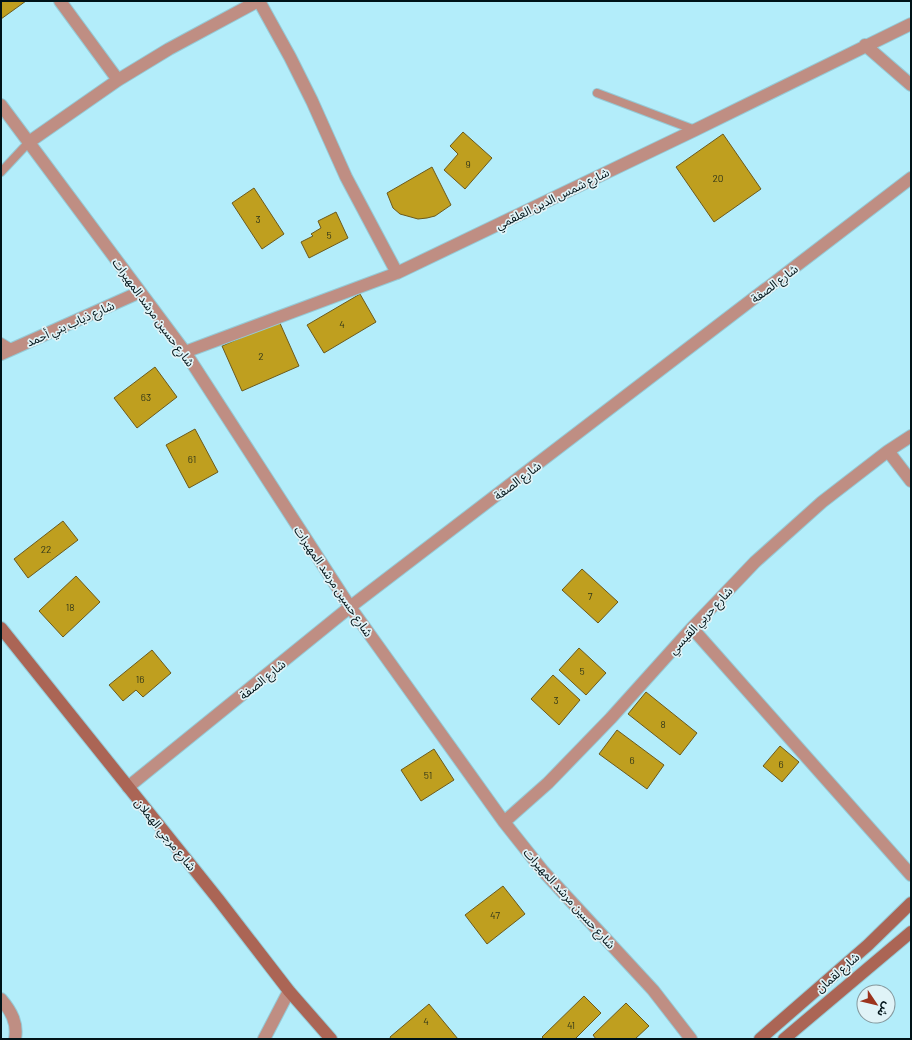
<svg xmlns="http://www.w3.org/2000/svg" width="912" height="1040" viewBox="0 0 912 1040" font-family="Barlow,'Noto Sans Arabic',sans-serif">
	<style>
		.building { fill: #bf9f1f; stroke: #6b5a1d }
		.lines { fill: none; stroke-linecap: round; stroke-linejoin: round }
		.lane-casing { stroke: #96cad6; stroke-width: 10 }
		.street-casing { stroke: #96cad6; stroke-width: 14 }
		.secondary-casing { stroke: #96cad6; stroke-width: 14 }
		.lane { stroke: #bf8e83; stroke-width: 8 }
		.street { stroke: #bf8e83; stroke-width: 12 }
		.secondary { stroke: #ab6555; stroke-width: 12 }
		.labels { text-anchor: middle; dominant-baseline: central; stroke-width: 3.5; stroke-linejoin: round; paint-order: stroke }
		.number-label { font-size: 10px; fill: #30361a }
		.street-label { font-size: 12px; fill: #001318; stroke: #e0f3f7 }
	</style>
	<rect width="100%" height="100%" fill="#b3edfa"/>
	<!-- building -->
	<path class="building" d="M1,1H26L1,19Z
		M463,132L492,158L465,189L444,170L458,154L450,146Z
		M723,134L761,189L714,222L676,167Z
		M432,167L451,205L435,216L427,218L418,219L400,214L393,208L387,193Z
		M254,188L284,234L262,249L232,203Z
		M336,212L348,238L309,258L301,242L313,236L311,234L321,228L318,221Z
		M360,294L376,322L324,353L307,325Z
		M279,321L299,366L242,391L222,346Z
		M155,367L177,397L137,428L114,398Z
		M195,429L218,472L189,488L166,445Z
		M63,521L78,540L28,578L14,559Z
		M582,569L618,602L598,623L562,590Z
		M76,576L100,602L63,637L39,611Z
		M579,648L606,673L586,695L559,670Z
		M152,650L171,673L143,697L136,690L123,701L109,685Z
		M553,675L580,700L559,725L531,699Z
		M646,692L697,733L680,755L628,714Z
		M617,730L664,765L647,789L599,754Z
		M780,746L799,762L782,782L763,766Z
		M434,749L454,780L421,801L401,770Z
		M503,886L525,914L487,944L465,915Z
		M584,996L601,1013L575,1039H544L542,1037Z
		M626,1003L649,1026L635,1039H596L593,1035Z
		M429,1004L458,1039H391L390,1037Z"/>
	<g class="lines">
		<defs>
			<path id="lane" d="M597,93L695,130
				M1,172L29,142
				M1,342L11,348"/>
			<path id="street" d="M60,1L118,80
				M259,1L290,57L312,101L346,177L397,273
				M865,45L911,85
				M1,105L185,352L350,607L504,822L543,871L653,990L691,1039
				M29,142L118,80L169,49L258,1
				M185,352L397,273L695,130L911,24
				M1,354L140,292
				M888,451L911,481
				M692,628L911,875
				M128,787L350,607L911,178
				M504,822L548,783L611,718L692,628L755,562L822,502L888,451L911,436
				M1,999C11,1011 18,1023 15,1039
				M264,1039L289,991"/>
			<path id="secondary" d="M1,628L218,899L289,991L331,1039
				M760,1039L868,945L911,903
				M784,1039L911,932"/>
		</defs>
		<!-- lane casing -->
		<use href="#lane" class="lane-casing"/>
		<!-- street casing -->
		<use href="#street" class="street-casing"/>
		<!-- secondary casing -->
		<use href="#secondary" class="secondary-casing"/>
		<!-- lane -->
		<use href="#lane" class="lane"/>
		<!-- street -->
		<use href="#street" class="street"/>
		<!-- secondary -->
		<use href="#secondary" class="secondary"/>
	</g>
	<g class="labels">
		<!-- number labels -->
		<g class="number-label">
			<text x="468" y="164">9</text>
			<text x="718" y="178">20</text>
			<text x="258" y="219">3</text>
			<text x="329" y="235">5</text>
			<text x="342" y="324">4</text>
			<text x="261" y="356">2</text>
			<text x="146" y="397">63</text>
			<text x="192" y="459">61</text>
			<text x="46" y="549">22</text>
			<text x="590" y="596">7</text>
			<text x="70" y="607">18</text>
			<text x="582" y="671">5</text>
			<text x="140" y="679">16</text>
			<text x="556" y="700">3</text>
			<text x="663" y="724">8</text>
			<text x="632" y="760">6</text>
			<text x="781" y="764">6</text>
			<text x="428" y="775">51</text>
			<text x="495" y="915">47</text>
			<text x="426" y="1021">4</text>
			<text x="571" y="1025">41</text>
		</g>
		<!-- street labels -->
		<g class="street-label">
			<text transform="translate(552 198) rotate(-26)">شارع شمس الدين العلقمي</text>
			<text transform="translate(774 283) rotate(-37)">شارع الصفة</text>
			<text transform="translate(154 312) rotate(54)">شارع حسين مرشد المهيرات</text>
			<text transform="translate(70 323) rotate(-24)">شارع ذياب بني أحمد</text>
			<text transform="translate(517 480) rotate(-37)">شارع الصفة</text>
			<text transform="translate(334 581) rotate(56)">شارع حسين مرشد المهيرات</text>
			<text transform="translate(700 620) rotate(-47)">شارع حربي القيسي</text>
			<text transform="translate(262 679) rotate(-39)">شارع الصفة</text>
			<text transform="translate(166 834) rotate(51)">شارع مرجي الهملان</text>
			<text transform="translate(570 898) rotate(48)">شارع حسين مرشد المهيرات</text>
			<text transform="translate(837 972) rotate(-41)">شارع لقمان</text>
		</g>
	</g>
	<!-- border -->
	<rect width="912" height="1040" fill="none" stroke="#001318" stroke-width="4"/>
	<!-- north arrow -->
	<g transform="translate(876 1004) rotate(125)"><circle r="19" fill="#e0f3f7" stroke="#86999e"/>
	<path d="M0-3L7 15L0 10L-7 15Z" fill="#9c331d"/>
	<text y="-6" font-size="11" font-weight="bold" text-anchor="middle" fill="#001318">ش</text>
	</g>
</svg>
